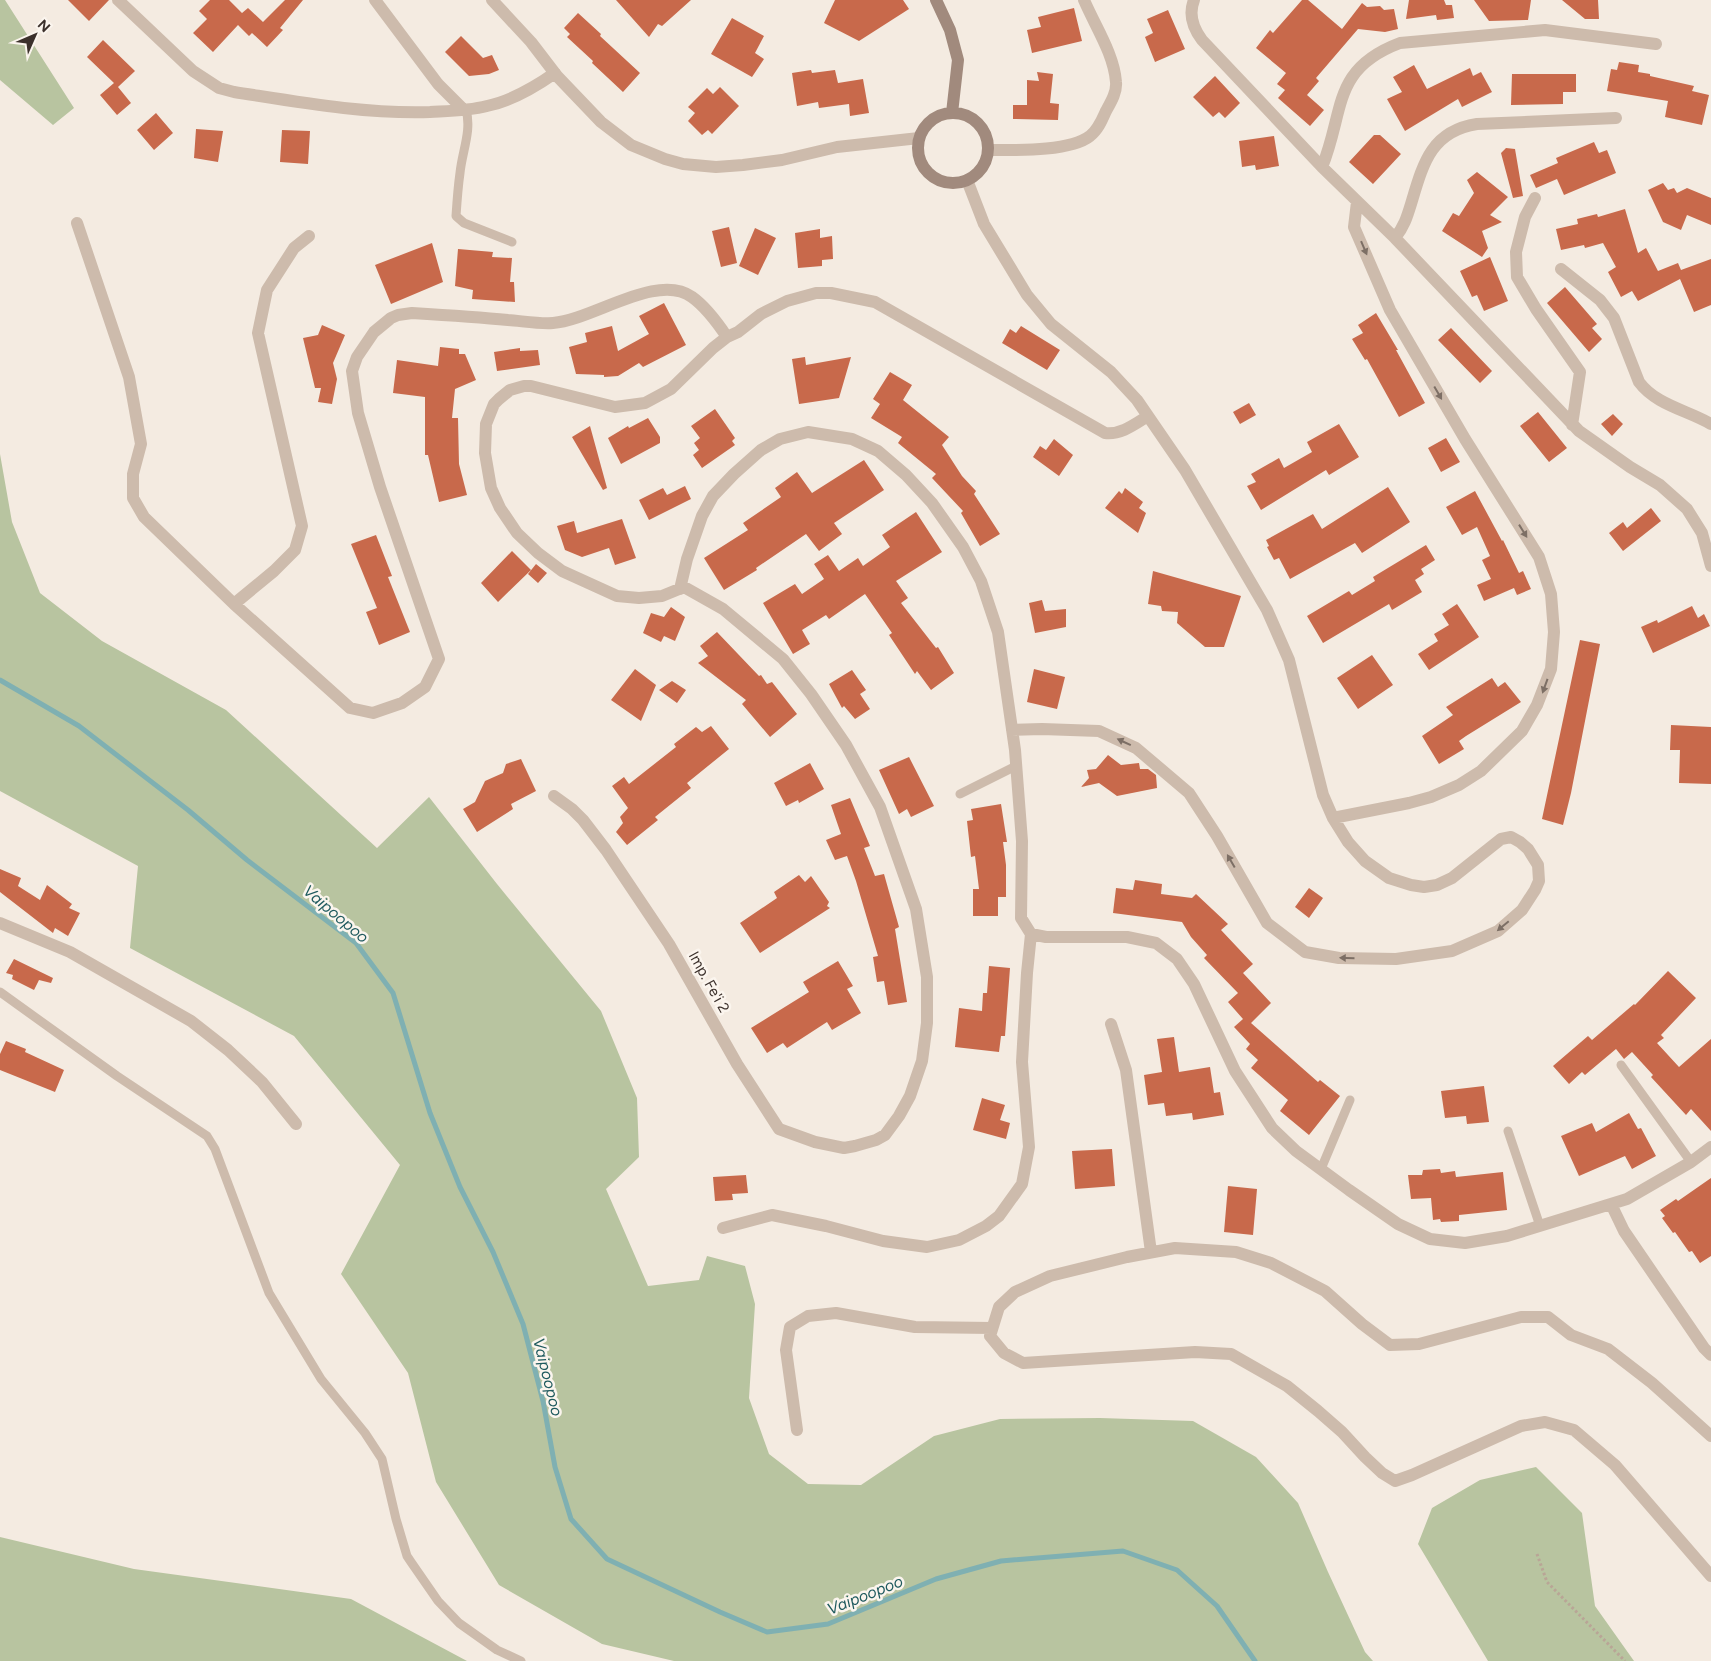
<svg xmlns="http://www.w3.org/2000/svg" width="1711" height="1661" viewBox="0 0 1711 1661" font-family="Figtree,sans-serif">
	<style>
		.green { fill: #b8c4a0 }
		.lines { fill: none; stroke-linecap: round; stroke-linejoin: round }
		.stream { stroke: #7fb0b2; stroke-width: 5 }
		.building { fill: #c8694b }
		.path { stroke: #b9a596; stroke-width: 3; stroke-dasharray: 2.5 2.5; stroke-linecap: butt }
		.lane { stroke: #cdbbac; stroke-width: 9 }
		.street { stroke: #cdbbac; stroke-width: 12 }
		.secondary { stroke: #a18a7d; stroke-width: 12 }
		.oneway { fill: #7d6f65 }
		.labels { text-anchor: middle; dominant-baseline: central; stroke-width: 5; stroke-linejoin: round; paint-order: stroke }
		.street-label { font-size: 15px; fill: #3b302b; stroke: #fbf5ee }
		.water-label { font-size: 16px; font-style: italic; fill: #1f5a5e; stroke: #fbf5ee }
	</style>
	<rect width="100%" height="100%" fill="#f4ebe1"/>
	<!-- green -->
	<path class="green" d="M0,0H5L74,108L53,125L0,80Z
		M0,454L12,522L40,593L102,641L226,710L377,848L429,797L497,884L601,1011L637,1098L639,1157L606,1189L648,1286L699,1280L707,1256L745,1266L755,1304L749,1398L769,1454L808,1484L861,1485L934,1436L1000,1419L1100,1418L1193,1421L1256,1457L1298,1503L1328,1572L1365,1652L1373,1661H674L602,1644L499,1585L436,1482L408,1373L341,1274L400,1165L294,1036L130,948L138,866L0,791Z
		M1536,1467L1582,1513L1595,1606L1634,1661H1488L1418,1544L1432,1508L1480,1480Z
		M0,1537L134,1569L351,1599L467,1661H0Z"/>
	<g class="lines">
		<!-- stream -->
		<path class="stream" d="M0,680L79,726L188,810L247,860L356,943L393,993L430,1113L460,1187L493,1252L523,1324L543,1401L555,1467L571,1519L607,1559L720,1612L767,1632L828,1624L936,1579L1001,1561L1123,1551L1177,1570L1217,1606L1255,1661"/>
	</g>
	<!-- building -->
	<path class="building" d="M68,0H109L89,21Z
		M210,0H229L242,13L248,8L263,22L285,0H303L280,28L283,30L267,47L252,33L249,36L238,25L213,52L193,33L207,19L199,11Z
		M616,0H691L662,26L658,24L649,37Z
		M835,0H903L909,9L859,41L824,23Z
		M1302,0H1308L1342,29L1362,3L1367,7L1380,6L1384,10L1394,9L1398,29L1385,32L1358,29L1316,78L1319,81L1307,95L1324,110L1310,126L1278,98L1285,90L1277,84L1286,73L1256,48L1270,30L1273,33Z
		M1409,0H1444L1446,5H1452L1454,18L1437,20L1436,15L1406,19Z
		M1474,0H1531L1528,20L1489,21Z
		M1562,0H1598L1599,19H1585Z
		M1074,8L1082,41L1032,53L1027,30L1041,27L1038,17Z
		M1168,10L1185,49L1155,62L1145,37L1153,33L1147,19Z
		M578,13L601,34L600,36L640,73L623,92L592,63L593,61L567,37L570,34L564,28Z
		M732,18L764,36L755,53L764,59L752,77L711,54Z
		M461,36L483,58L492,55L499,70L489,74L469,76L445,52Z
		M103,40L135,71L118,87L131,103L117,115L100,95L114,83L87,57Z
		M1619,62L1639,65L1638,72L1650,74V76L1694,86L1692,91L1709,95L1702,125L1665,117L1668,101L1607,91L1611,69L1617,70Z
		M1414,65L1427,89L1470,68L1473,76L1481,72L1492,92L1462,107L1458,99L1405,131L1387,99L1402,92L1393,77Z
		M811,70L812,73L835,70L838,83L863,79L869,113L850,116L849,104L819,108L818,102L797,106L792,73Z
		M1037,72L1053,74L1050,103L1059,104L1058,120L1013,119V105H1027V80L1039,81Z
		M1512,74H1576V92H1563V104L1511,105Z
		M1215,76L1240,103L1225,118L1219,112L1213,117L1193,97Z
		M720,87L739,106L712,134L708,130L702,135L688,121L695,113L688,107L707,88L713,94Z
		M156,113L173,133L154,150L137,130Z
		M196,129L223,131L218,162L194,158Z
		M282,130L310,131L308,164L280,162Z
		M1374,135H1380L1401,154L1373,184L1349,162Z
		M1274,136L1279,166L1256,170L1255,165L1242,167L1239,141Z
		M1594,142L1599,153L1607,150L1616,173L1564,195L1557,179L1536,188L1530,175L1558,163L1556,158Z
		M1506,148L1515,149L1523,196L1513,198L1501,153Z
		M1477,172L1508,197L1490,215L1502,222L1482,231L1488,248L1482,257L1442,231L1453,213L1459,216L1474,193L1467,180Z
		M1663,183L1668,190L1674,188L1677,193L1687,188L1711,198V225L1687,215L1681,230L1663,222L1648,190Z
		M1625,209L1638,253L1646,248L1658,271L1678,263L1681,270L1711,259V305L1694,312L1680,279L1638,301L1632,291L1621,297L1608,272L1616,267L1603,243L1585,248L1584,245L1561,250L1556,229L1578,224L1577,219L1597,214L1598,217Z
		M729,227L737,263L721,267L712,231Z
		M755,228L776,238L758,275L739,266Z
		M820,229V238L832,236L833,259L822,260V266L798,268L795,233Z
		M432,243L443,282L391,304L375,265Z
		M458,249L493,252L492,257L512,258L510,282H514L515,302L472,299L473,290L455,286Z
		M1490,257L1508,301L1484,311L1477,295L1472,297L1460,271Z
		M1565,287L1597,324L1592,328L1602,339L1589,352L1547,303Z
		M664,303L686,345L643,367L639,363L618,376L604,377V375L576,374L569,347L587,342L585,333L612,326L618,351L649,334L639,316Z
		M1376,313L1398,350H1396L1425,403L1399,417L1367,359L1365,360L1352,339L1363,333L1358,325Z
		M322,325L345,335L333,363L337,379L332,404L318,402L321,388H315L303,338L318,335Z
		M1021,326L1060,350L1047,370L1002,343L1010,329L1016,333Z
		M1451,328L1492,371L1480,383L1438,340Z
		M440,347L459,349V354H465L476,380L455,389L452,418H458L459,464L467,495L439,502L428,455H425V397L393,393L397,360L438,366Z
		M520,348V351L538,350L540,365L497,371L494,352Z
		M805,357L806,365L851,357L839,398L799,404L792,359Z
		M890,372L912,385L903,400L949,437L942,445L962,476L976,491L974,494L1000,534L980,546L961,513L963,511L932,478L936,474L898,443L902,437L871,418L880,404L873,399Z
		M1249,403L1256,415L1240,424L1233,412Z
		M715,409L735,438L732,441L735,445L702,468L693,455L699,450L694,443L700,438L691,426Z
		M1538,412L1567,448L1549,462L1520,426Z
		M1613,414L1623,424L1612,436L1601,424Z
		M648,418L660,437V443L621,464L608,438L628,426L629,428Z
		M1339,424L1359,457L1329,475L1326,470L1261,510L1247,486L1256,482L1251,474L1279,458L1284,468L1312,452L1307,442Z
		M590,426L607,488L603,490L572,437Z
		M1446,438L1460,462L1441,472L1428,448Z
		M1054,439L1073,455L1059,476L1033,457L1040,446L1046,450Z
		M864,460L884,490L834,523L842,534L819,551L806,534L756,568L757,570L724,590L704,558L748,530L743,523L781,497L775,488L797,472L812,493Z
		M685,486L691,499L649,520L639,500L663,488L667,495Z
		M1388,487L1410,522L1362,553L1355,543L1290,579L1279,558L1274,560L1267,547L1269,546L1266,540L1313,514L1322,529Z
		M1125,488L1143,502L1139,508L1146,513L1138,533L1105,508L1119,491L1122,494Z
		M1475,491L1502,541L1503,540L1519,573L1523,571L1531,589L1517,595L1514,588L1484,601L1477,585L1491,579L1482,560L1490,556L1477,527L1462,535L1446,507Z
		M1651,508L1661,521L1623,551L1609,533L1623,522L1627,528Z
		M916,512L942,552L896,581L908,598L901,603L936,648L938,647L954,673L931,690L917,671L915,674L889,635L892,633L865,594L829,619L826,615L802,630L810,644L793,654L763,603L795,584L802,594L824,579L814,564L828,555L839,571L858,558L863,566L890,547L882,535Z
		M622,519L636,558L615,565L609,548L582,557L565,550L557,526L574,521L577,533Z
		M376,535L392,576L388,577L410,632L379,645L366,612L377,608L351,544Z
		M1426,545L1435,560L1421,569L1424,574L1415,580L1422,592L1392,610L1389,604L1323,643L1307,616L1349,591L1352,595L1375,581L1373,577Z
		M512,551L531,570L498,602L481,583Z
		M536,564L547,573L538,583L528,574Z
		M1153,571L1241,596L1224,647H1205L1177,623L1178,612L1162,611L1161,606L1148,604Z
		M1042,600L1045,611L1066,609V627L1035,633L1029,603Z
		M1457,604L1479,637L1429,670L1418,654L1438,641L1434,634L1449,625L1442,614Z
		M1692,606L1698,618L1704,614L1710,626L1653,653L1641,627L1657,620L1658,623Z
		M671,607L685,617L675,641L664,636L661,642L643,633L651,613L664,617Z
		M717,632L759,676L761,675L767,684L772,682L797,714L770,737L742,704L746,700L698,663L708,656L700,646Z
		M1580,640L1600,644L1571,793L1563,825L1542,819Z
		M1372,655L1393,685L1358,709L1337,678Z
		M635,669L656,685L641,721L611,700Z
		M1034,669L1065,677L1057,709L1027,702Z
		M852,670L866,690L860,694L870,709L855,719L844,706L842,708L829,684Z
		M1492,678L1498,687L1505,682L1521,702L1466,736L1459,741L1464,749L1439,764L1422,736L1453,715L1446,707Z
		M672,681L686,690L677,703L659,690Z
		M1671,725L1711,727V784L1679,783L1680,750H1670Z
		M711,726L729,749L687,783L691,788L655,817L658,820L627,845L616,832L623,823L620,817L628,808L612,786L624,777L629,784L676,747L674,744L696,727L702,732Z
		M1108,755L1121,765L1139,763L1140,769H1148L1156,775L1157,788L1117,796L1099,783L1081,787L1089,778L1087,770L1096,769Z
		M909,757L934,806L911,817L907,809L899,814L879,770Z
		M521,759L536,791L511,804L513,809L477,832L463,809L475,802L485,781L503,773L506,764Z
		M810,763L824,789L799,803L798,800L786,806L774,783Z
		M850,798L870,846L864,848L875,876L884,874L899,927L895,929L907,1002L888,1005L884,981L877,982L873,957L878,956L856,881L847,856L835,860L826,840L841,834L831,805Z
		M1001,804L1007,842H1003L1006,865V897H998V916H973V889H979L975,856L971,857L967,821L973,820L971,809Z
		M0,869L21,878L18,886L40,900L47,885L72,904L69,908L80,913L68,936L55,928L53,933L0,892Z
		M799,875L805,882L811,876L829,902L827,906L830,908L760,953L740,923L777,898L774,892Z
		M1135,880L1162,884L1161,894L1192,898L1196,894L1228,924L1221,930L1253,964L1243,973L1271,1003L1251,1023L1318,1082L1320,1080L1340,1096L1309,1135L1280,1111L1288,1100L1251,1068L1258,1060L1246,1049L1250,1044L1234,1027L1243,1019L1228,1002L1238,993L1204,958L1207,955L1191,937L1182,922L1113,913L1116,888L1133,890Z
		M1309,888L1323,898L1309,918L1295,907Z
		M14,959L53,978L51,983L39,980L34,990L12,979L13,975L6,973Z
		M838,961L853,986L847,989L861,1013L832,1030L827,1022L787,1048L783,1043L767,1053L751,1028L809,992L803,982Z
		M989,966L1010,968L1005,1036H1001L999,1052L955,1047L959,1008L982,1011L983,993H987Z
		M1668,971L1696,998L1661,1035L1664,1038L1657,1043L1679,1067L1711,1039V1131L1691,1109L1686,1115L1651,1077L1653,1075L1632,1052L1624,1059L1616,1049L1585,1075L1582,1072L1569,1084L1553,1066L1588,1036L1592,1040L1634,1004L1635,1005Z
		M1174,1037L1179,1072L1210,1067L1214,1093L1220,1092L1224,1115L1193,1120L1192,1113L1166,1116L1164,1103L1148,1105L1144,1075L1162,1072L1157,1039Z
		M6,1041L26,1049L25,1052L64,1070L55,1092L0,1070V1054Z
		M1484,1086L1489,1122L1467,1124L1466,1116L1445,1118L1441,1091Z
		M982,1098L1005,1105L1000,1120L1010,1123L1006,1139L973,1130Z
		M1629,1113L1638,1129L1641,1128L1656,1156L1632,1169L1625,1156L1579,1176L1561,1136L1592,1123L1596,1132Z
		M1112,1149L1115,1186L1075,1189L1072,1151Z
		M1440,1169L1441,1173L1455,1171L1456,1177L1503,1172L1507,1210L1459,1215V1221L1441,1222L1440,1219L1433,1220L1431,1198L1411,1199L1408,1175H1422L1423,1170Z
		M746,1175L748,1193L732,1194L733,1200L715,1201L713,1177Z
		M1711,1178V1256L1700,1263L1692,1251L1689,1252L1675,1232L1673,1233L1662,1218L1665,1216L1660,1210L1676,1199L1678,1201Z
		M1228,1186L1257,1189L1253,1235L1224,1232Z"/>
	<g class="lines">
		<!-- path -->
		<path class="path" d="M1537,1554L1547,1582L1625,1661"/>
		<!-- lane -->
		<path class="lane" d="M466,110C472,130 462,152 460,173C458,187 457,201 456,216L464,223L512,242
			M960,794L1016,766
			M0,992L117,1076L207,1136L215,1149L269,1293L321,1379L365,1433L382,1459L396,1519L407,1556L411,1562L438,1601L459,1623L497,1650L521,1661
			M1621,1065L1691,1162
			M1508,1131L1540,1226
			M1321,1169L1350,1100"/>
		<!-- street -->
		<path class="street" d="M118,0L193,71L219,88L234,92C299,102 364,114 430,112C449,111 468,111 487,106C511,101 535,87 555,73
			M375,0L438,84L464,110
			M492,0L531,42L557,76L601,122L631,145L665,159L683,164L716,167L743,165L782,160L837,147L919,138
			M1194,0C1188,15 1193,28 1202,40L1322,167L1395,238L1579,431L1630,467L1660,485L1687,509L1702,533L1711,566
			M988,150C1013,150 1070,152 1090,136C1098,130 1102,120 1106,111C1111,102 1117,92 1116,82C1114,54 1095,26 1084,0
			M1322,167C1345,111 1331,69 1400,43L1545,30L1656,44
			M967,180L984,224L1027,295L1051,324L1111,372L1137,400L1185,470L1267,610L1289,660L1323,795L1333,818L1348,842L1365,861L1389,878L1411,885L1424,887L1437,885L1452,878L1501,839L1511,837L1520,842L1528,849L1538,865L1539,881L1535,890L1522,910L1498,931L1452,951L1396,959L1339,958L1305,952L1267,923L1217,836L1189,793L1136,748L1099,731L1042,729L1012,730
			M1535,198L1525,217L1516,252L1517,277L1536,309L1580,372L1572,425
			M77,223L129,377L141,444L133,474V498L144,517L234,604L350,708L373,713L402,703L425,687L439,659L380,487L358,413L352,371L357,357L374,332L391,318L398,315L412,313C444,315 476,317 508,320C522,321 539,324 553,323C593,320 657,272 692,297C706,307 717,322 727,337
			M1395,238C1404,227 1407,217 1411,204C1423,164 1431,131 1477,124L1616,118
			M1561,269L1600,300L1614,318L1639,382C1656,405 1687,410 1711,424
			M680,589L687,559L702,516L713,496L734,474L761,450L780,439L808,432L852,439L878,451L906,475L932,503L963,547L981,581L998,632L1015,750L1022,841L1021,918L1031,934L1027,973L1022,1062L1029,1147L1022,1184L999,1216L986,1226L959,1240L927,1247L883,1241L826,1226L772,1215L723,1228
			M234,604L274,571L295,550L302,526L258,333L267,290L294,248L309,236
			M554,796L572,809L583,820L606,850L669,944L737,1064L779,1129L815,1142L844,1148L855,1146L876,1140L885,1135L899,1116L910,1096L922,1061L927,1023V977L916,909L880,807L846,745L811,694L783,659L723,609L684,587L662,596L639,598L617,596L562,571L538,553L517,533L500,508L491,488L485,453L486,424L494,404L499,399L510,390L524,386H531L615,407L645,403L671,389L713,348L727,337L738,332L761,314L787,301L816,293H831L875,302L1105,433C1121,435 1135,424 1148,416
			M1333,818L1409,803L1431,797L1459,785L1481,771L1522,731L1537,705L1551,669L1554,632L1551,594L1539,557L1465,439L1390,310L1354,227L1357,202
			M0,923L70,952L191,1021L228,1050L262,1082L296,1124
			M1031,934L1046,937H1127L1156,943L1177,959L1194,984L1235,1071L1272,1128L1296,1151L1349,1190L1398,1224L1430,1239L1465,1243L1507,1236L1627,1199L1691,1162L1711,1147
			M1111,1024L1126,1070L1151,1252
			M1611,1204L1624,1231L1704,1348L1711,1355
			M797,1430L786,1350L790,1327L808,1316L836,1313L915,1327L992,1328
			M1711,1436L1652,1383L1608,1349L1571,1335L1548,1317H1521L1419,1344L1390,1345L1362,1324L1325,1291L1271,1263L1236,1252L1175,1248L1127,1257L1050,1276L1015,1292L999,1307L990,1336L1004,1353L1023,1363L1195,1352L1231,1354L1287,1386L1318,1411L1342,1432L1365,1457L1382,1473L1395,1481L1412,1475L1521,1426L1545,1422L1574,1430L1615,1465L1711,1576"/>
		<!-- secondary -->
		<path class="secondary" d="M936,0L950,30L958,60L952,113
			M918 148a35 35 0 1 1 70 0a35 35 0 1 1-70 0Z"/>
	</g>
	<!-- one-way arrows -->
	<defs><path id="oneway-solid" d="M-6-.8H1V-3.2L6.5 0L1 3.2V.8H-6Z" transform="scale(1.25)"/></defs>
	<g class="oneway">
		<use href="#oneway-solid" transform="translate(1364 248) rotate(67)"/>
		<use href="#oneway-solid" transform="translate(1438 393) rotate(60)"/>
		<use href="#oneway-solid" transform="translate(1523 531) rotate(58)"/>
		<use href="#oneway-solid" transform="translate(1545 686) rotate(110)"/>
		<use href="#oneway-solid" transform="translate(1124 742) rotate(-155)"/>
		<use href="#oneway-solid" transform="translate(1231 861) rotate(-120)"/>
		<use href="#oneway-solid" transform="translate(1503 926) rotate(140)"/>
		<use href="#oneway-solid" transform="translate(1347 958) rotate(-179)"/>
	</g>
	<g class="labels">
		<!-- street labels -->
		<g class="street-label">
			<text transform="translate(709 982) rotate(61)">Imp. Fe'i 2</text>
		</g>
		<!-- water labels -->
		<g class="water-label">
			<text transform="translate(336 914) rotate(40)">Vaipoopoo</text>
			<text transform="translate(548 1377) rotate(76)">Vaipoopoo</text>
			<text transform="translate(865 1595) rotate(-22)">Vaipoopoo</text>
		</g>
	</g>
	<!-- north arrow -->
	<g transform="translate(35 35) rotate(45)" stroke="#fbf5ee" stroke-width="4" paint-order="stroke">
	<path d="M0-4L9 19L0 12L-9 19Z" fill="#3b302b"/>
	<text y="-8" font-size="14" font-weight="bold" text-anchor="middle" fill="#3b302b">N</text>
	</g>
</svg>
